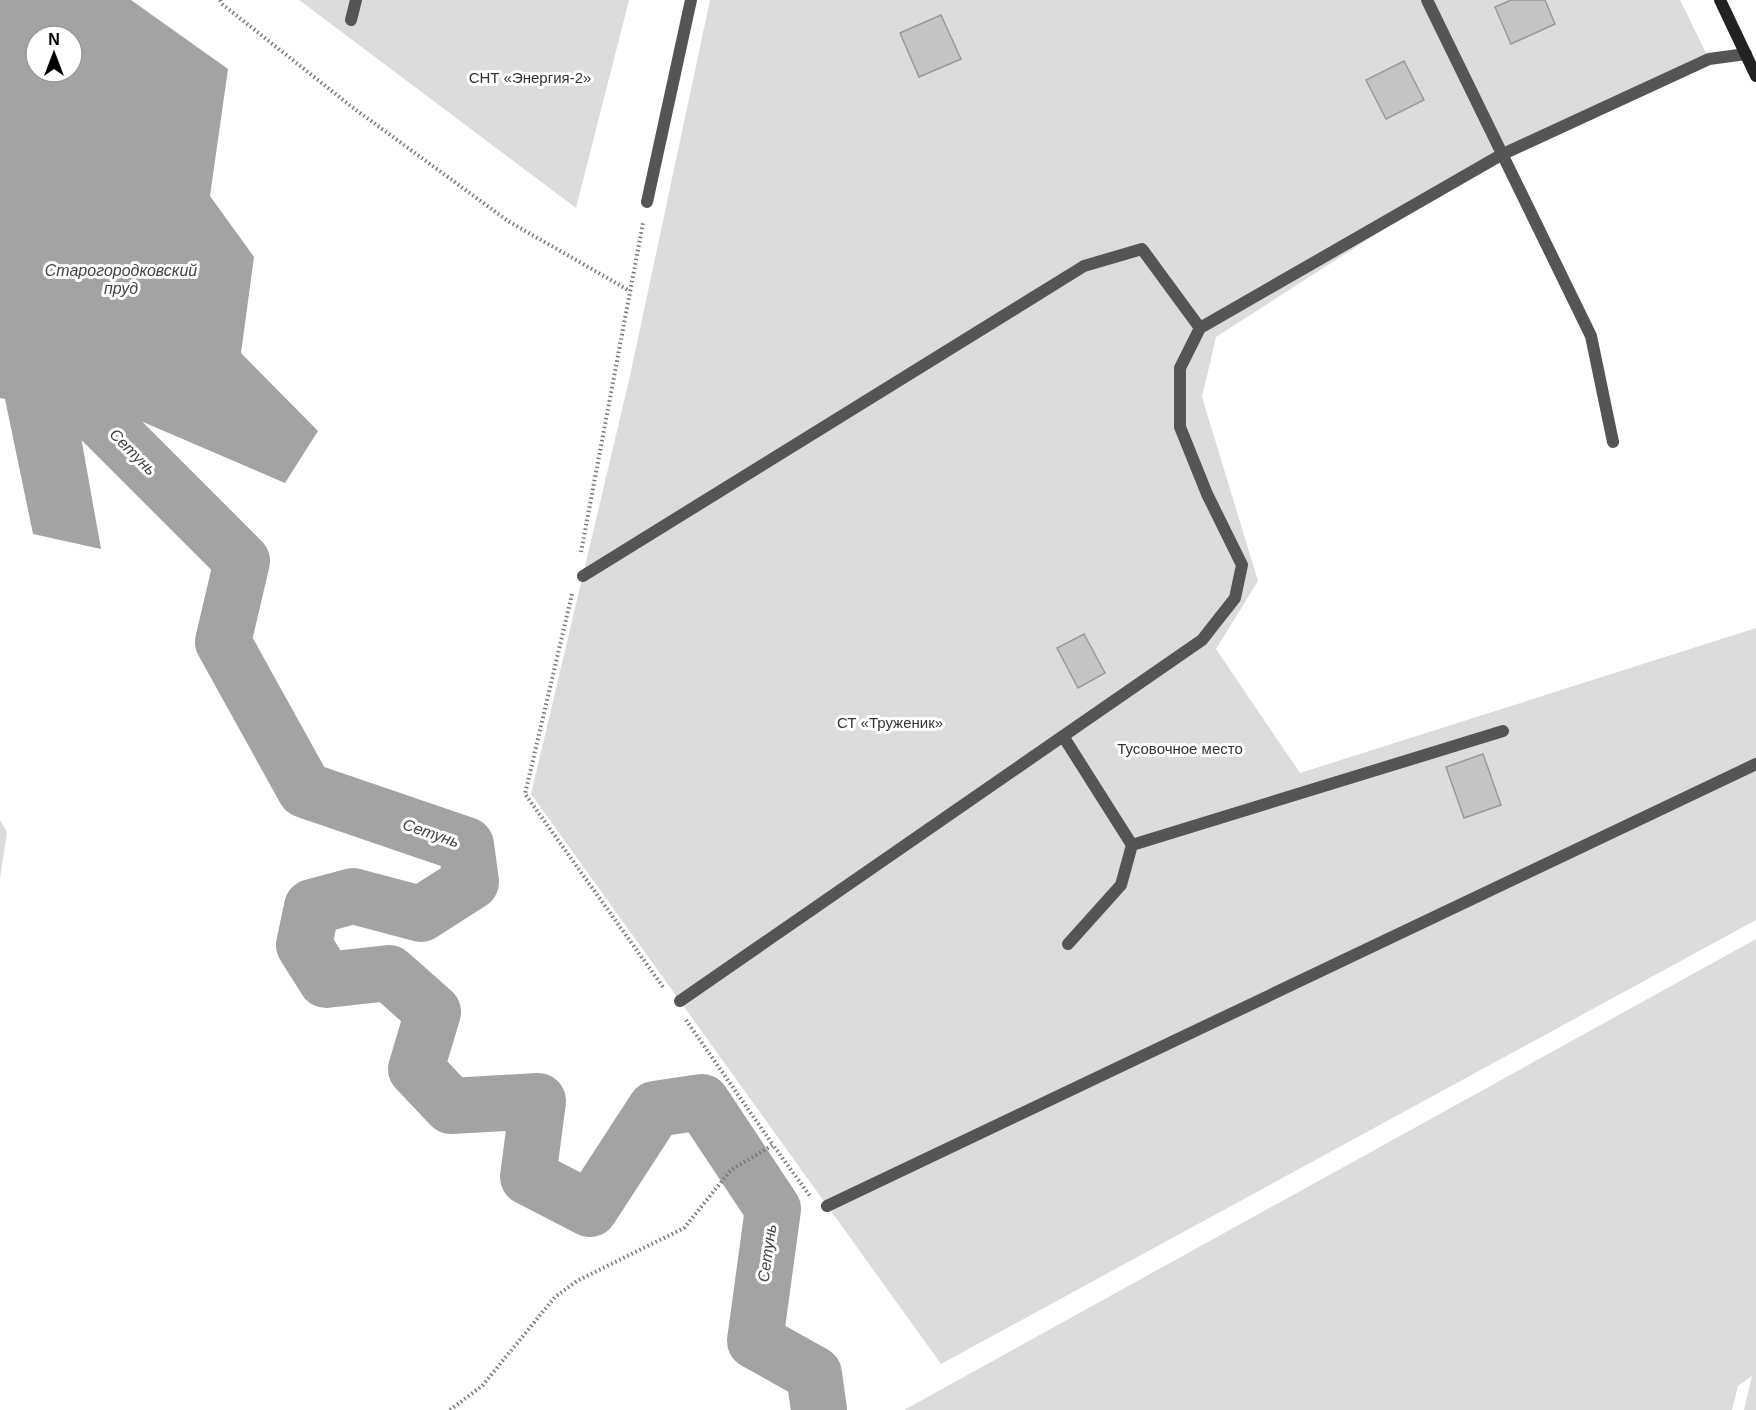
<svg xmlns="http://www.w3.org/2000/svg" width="1756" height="1410" viewBox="0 0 1756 1410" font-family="Helvetica,sans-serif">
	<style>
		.green { fill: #dcdcdc }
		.water { fill: #a3a3a3; fill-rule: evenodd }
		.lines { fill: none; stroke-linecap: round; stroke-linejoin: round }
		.river { stroke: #a3a3a3; stroke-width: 56 }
		.building { fill: #c4c4c4; stroke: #999; stroke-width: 1.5 }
		.path { stroke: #777; stroke-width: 4; stroke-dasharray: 1.5 3; stroke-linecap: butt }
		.service { stroke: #555; stroke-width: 12 }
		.secondary { stroke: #222; stroke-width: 12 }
		.labels { text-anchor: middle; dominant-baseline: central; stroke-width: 6; stroke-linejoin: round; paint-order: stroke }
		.park-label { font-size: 15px; fill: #333; stroke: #fff }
		.water-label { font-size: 16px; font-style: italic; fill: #444; stroke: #fff }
	</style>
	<rect width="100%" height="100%" fill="#fff"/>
	<!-- green -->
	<path class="green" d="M299,0H629L576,208Z
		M710,0H1680L1709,59L1493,159L1216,337L1202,397L1258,581L1216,649L1300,773L1756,628V920L941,1364L531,794L630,376Z
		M0,820L7,832L0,879Z
		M1756,939V1410H1744L1752,1376L1738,1386L1732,1410H904Z"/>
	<!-- water -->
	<path class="water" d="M0,0H131L228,69L210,196L254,257L241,353L318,431L285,483L73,392L101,549L33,534L5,399L0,398ZM36,36H72V72H36Z"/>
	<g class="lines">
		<!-- river -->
		<path class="river" d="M0,208L73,392L242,561L223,642L305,790L466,845L471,882L421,914L353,896L312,907L304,945L326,980L389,973L433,1012L416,1069L451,1106L538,1101L528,1177L590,1209L655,1109L702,1102L773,1209L755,1341L814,1374L819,1410"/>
	</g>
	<!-- building -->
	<path class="building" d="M1511,0H1545L1555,24L1511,44L1495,7Z
		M941,15L961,59L919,77L900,33Z
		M1404,61L1424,100L1386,119L1366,80Z
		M1084,634L1105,673L1078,688L1057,648Z
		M1483,754L1501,805L1464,818L1446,767Z"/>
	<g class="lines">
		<!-- path -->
		<path class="path" d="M220,0L222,4L352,107L508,221L630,291
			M581,552L643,223
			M572,594L525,794L663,987
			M686,1020L773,1145
			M450,1410L482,1386L555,1297L577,1281L684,1228L731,1170L773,1145L810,1196"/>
		<!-- service -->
		<path class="service" d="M1427,0L1591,336L1613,442
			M351,20L356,0
			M647,202L691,0
			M583,576L1084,266L1142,249L1200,328L1501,155L1709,59L1746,54
			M1063,736L1132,845L1503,731
			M1068,944L1121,885L1132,845
			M680,1001L1202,640L1235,598L1242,565L1207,494L1180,427V368L1200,328
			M827,1206L1756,764"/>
		<!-- secondary -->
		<path class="secondary" d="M1720,0L1756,76"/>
	</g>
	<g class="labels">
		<!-- park labels -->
		<g class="park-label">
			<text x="530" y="77">СНТ «Энергия-2»</text>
			<text x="890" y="722">СТ «Труженик»</text>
			<text x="1180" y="748">Тусовочное место</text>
		</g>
		<!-- water labels -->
		<g class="water-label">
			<text x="121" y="270">Старогородковский<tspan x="121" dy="18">пруд</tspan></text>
			<text transform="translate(133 452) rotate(45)">Сетунь</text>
			<text transform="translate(431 833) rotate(19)">Сетунь</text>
			<text transform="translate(767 1253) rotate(-82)">Сетунь</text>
		</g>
	</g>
	<!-- north arrow -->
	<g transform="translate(54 54)"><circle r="28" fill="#ffffff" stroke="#999999" stroke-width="1.5"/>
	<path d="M0-4.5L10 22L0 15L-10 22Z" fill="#000000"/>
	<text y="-9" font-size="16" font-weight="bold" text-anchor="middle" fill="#000000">N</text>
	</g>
</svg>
